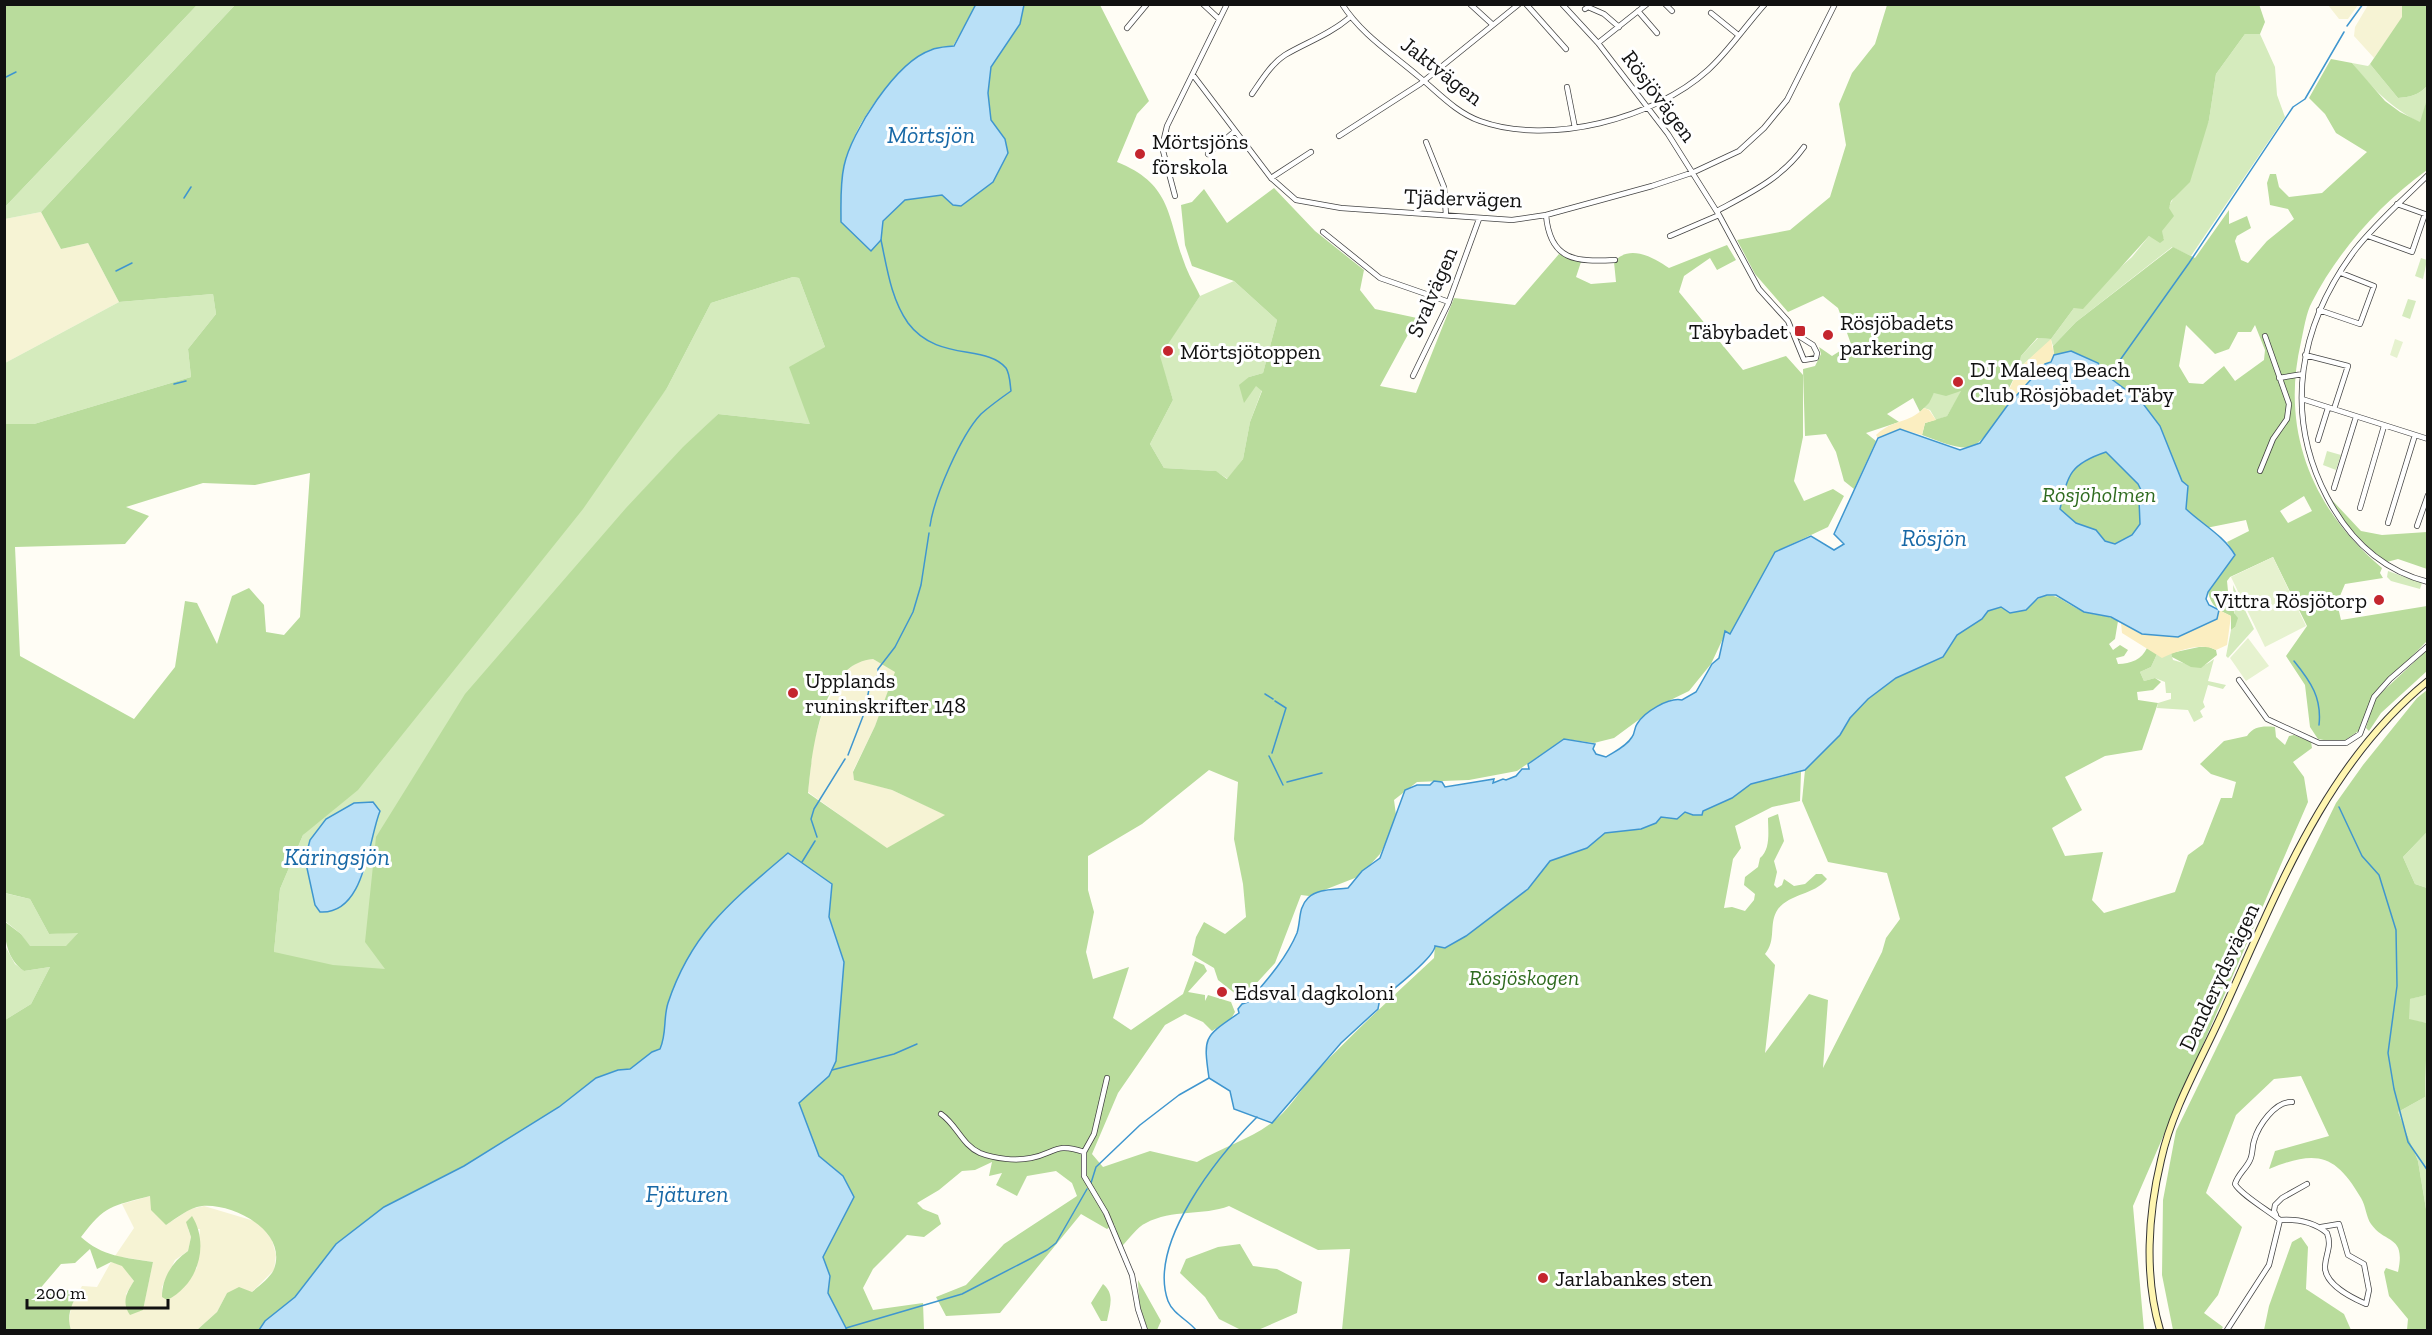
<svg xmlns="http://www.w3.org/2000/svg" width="2432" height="1335" viewBox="0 0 2432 1335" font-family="'Zilla Slab',serif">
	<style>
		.farmland { fill: #f6f3d4; fill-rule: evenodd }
		.green { fill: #d5ebbd; fill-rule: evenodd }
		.forest { fill: #b9dc9c; fill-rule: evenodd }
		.sand { fill: #fbeec1 }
		.pitch { fill: #e6f2cf }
		.water { fill: #b9e0f7; stroke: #3f96cf; stroke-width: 1.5; fill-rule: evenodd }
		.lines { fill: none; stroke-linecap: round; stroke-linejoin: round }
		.stream { stroke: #3f96cf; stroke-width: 1.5 }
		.minor-casing { stroke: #444; stroke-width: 6 }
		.secondary-casing { stroke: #333; stroke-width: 8 }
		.minor { stroke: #fff; stroke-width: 4.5 }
		.secondary { stroke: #fff6b0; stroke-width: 6 }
		.poi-dot { fill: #c4262e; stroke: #fff; stroke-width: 2 }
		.labels { text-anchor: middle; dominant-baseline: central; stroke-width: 6; stroke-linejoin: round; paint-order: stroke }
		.street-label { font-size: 22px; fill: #111; stroke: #fff }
		.poi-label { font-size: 22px; fill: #111; stroke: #fff; text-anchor: start }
		.park-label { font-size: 22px; font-style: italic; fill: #2f6b1f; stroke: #fff }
		.water-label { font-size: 24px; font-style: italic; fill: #1768a6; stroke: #fff }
	</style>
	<rect width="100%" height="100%" fill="#fffdf5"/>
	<!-- farmland -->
	<path class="farmland" d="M2328,5H2358L2348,19H2339Z
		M2368,5H2402L2403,17L2374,58L2354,36L2355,27Z
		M41,212L61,249L88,243L119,302L5,363V219Z
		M873,659L896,672L875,726L853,771L854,779L892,790L946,815L887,849L808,792L813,745L822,714L840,676L860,660Z
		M150,1196L166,1225L190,1209L204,1206L258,1222L272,1240L276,1255L274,1270L252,1292L227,1293L217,1312L197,1330H71L69,1323L71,1306L82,1286L97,1287L111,1262L122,1265L134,1281L126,1294L143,1309L153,1262L115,1256L134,1228L122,1204ZM188,1229H200L197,1268L162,1297V1287L175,1260L188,1251L191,1237Z"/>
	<!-- green -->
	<path class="green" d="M197,5H235L41,212L5,219V207Z
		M2245,34H2260L2275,67L2277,95L2285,117L2191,256L2172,247L2076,322L2053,346L2051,340L2019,368L2021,356L2038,338L2051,339L2074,308L2132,257L2149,236L2164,239C2157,229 2170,201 2178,192L2209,120L2216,74Z
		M2352,63L2368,66L2370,64L2398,98C2410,97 2419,95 2427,86V99L2421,123C2391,108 2372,88 2352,63Z
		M2421,258L2427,260L2423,279L2415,276Z
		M793,277L799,278L825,347L810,424L718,414C674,456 633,499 595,547L414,966L4,1188L274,952L280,889L303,835L667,388L711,303ZM373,802L380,812L373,829L366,868L353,894L310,840C329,817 342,804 373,802Z
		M1234,281L1277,320L1263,373L1249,377L1262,390L1250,422L1243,459L1228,479L1215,471L1164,468L1150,444L1173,400L1159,356L1200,296Z
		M213,294L216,314L188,349L191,377L34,424H5V363L119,302Z
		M2408,299L2416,301L2410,319L2402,316Z
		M1962,391L1947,416L1936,420L1930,410L1924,408L1934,393Z
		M2327,451L2341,455L2336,470L2323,465Z
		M2388,571L2422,583L2420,589L2391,581L2387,577Z
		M2233,585L2254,629L2228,658L2226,656L2231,630L2235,627Z
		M2171,653L2173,660C2190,664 2199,672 2214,659L2208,681L2226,685L2223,689L2208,685L2203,702L2205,707L2200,711L2203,717L2194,722L2188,710L2157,708L2158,703L2171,699V693H2166L2165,682L2155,678L2144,681L2140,672L2151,667L2157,654L2162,657Z
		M2427,832V888L2415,884L2403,857Z
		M4,893L30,899L49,934L79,932L67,946H29L21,934L5,921Z
		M4,944L15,964L24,971L50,967L31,1004L5,1020Z
		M2427,995V1023L2409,1020V999Z
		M2427,1059V1215L2418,1161L2398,1112L2425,1097Z"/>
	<!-- forest -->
	<path class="forest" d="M5,4L197,5L5,207L4,5Z
		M804,4L976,5L953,46C946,47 937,48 930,50C905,60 870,105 858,129C852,140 849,153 844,164L882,232L883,221L905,200L942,195L953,205L1005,139L991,120L988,93L991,67L1020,24L1024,5H1100L1149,101L1137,114L1117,162C1172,184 1167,216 1184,262C1188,274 1195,285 1200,296L1160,356L1173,400L1150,444L1164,468L1216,471L1227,479L1243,459L1250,422L1262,391L1256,386L1244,403L1239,385L1249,377L1263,373L1277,320L1234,281L1192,266L1185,245L1181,205L1192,202L1204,189L1227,223L1274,188L1315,231L1364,270L1360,290L1375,309L1417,318L1380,386L1416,393L1454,298L1515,305L1559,254L1581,262L1576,277L1591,284L1616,282L1614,262C1629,244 1653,257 1669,268L1727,245L1736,260L1717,270L1710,258L1684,276L1679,292L1743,370L1786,356L1803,375V437L1794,481L1804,501L1833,489L1844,496L1828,527L1775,552L1730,634L1726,632L1711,664L1689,691L1656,707L1614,738L1594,743L1564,739L1517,771L1469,780L1417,782L1394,800L1396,815L1393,828L1380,854L1360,876L1309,896L1301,895L1275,963L1242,999L1218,980L1214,968L1192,955L1196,937L1204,922L1225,934L1246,917L1243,884L1234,839L1238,782L1209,770L1142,824L1088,856V890L1094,912L1086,952L1093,979L1129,967L1113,1018L1131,1030L1183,994L1195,961L1204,965L1207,971L1188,992L1205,995V1001L1208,995L1231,1002L1235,1012L1231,1019L1212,1031L1203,1022L1185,1014L1165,1025L1118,1093L1092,1154L1103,1167L1150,1151L1197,1162C1221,1148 1248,1140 1270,1124C1288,1112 1301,1089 1315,1073C1353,1033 1393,996 1434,958L1435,946L1445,948L1466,936L1528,889L1550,861L1587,848L1605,833L1641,829L1661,817L1677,819L1685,812L1703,811L1732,798L1751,784L1796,773L1801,772L1800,801L1772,807L1735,826L1741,848L1733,859L1724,908L1732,907L1745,911L1754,900L1755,894L1744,885L1745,877L1758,867L1760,858C1771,849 1768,831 1768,818L1778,814L1784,841L1774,861L1777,872L1774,885L1777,888L1782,885L1784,879L1794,886L1805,884L1816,874H1822L1827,879C1814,895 1791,893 1778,909C1768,923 1777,940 1765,954L1775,965L1765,1053L1809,994L1828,1000L1823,1068L1882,952L1886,938L1900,919L1887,873L1828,862L1802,801L1805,770L1840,735L1850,718L1868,699L1896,678L1943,657L1957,635L1982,619L1988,611L2001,607L2026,610C2051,583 2056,599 2082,611C2094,616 2107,614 2118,621L2115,639L2109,644L2113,650L2120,645L2128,650L2124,656L2116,658L2118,664C2131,664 2142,659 2147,648L2157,654L2151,667L2140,672L2144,681L2155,678L2161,682L2153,690L2137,692L2138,700L2158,703L2142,750L2105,756L2065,777L2082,810L2052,828L2065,856L2103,852L2092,900L2104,913L2175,892L2188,855L2203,844L2221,798H2232L2236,782L2211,774L2200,764L2224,741L2247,736C2254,726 2263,726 2275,727L2276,737L2285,745L2289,736L2294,735L2311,742L2312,748L2293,762L2304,777L2308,802L2133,1206L2144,1330H1342L1350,1249L1318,1250L1229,1206C1203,1216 1172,1209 1146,1223C1137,1227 1129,1239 1122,1246L1114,1224L1107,1229L1081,1214L1000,1313L946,1316L936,1297L966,1285L1004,1244L1077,1196L1072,1183L1056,1171L1027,1176L1017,1196L996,1185L1002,1173L989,1176L992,1162L975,1170L962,1171L939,1190L917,1203L923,1209L938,1215L941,1224L924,1237L907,1235L873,1269L863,1288L873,1310L923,1303L924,1330H847L828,1293L830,1276L823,1257L854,1197L843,1176L819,1156L799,1103L829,1076L844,962L829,917L832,884L667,1006L666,1037L660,1049L652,1052L630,1069L618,1070L596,1078L559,1107L464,1166L384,1207L336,1244L295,1297L265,1321L259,1330H197L217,1312L227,1293L239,1287L252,1292C259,1286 271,1277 274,1269C288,1231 233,1203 202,1206C188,1208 177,1218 166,1225L151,1210L150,1196C112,1206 105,1205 81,1237C101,1256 126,1258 153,1262L143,1310L130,1315C121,1302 127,1292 134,1281L122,1266L111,1262L97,1269L90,1249L75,1263L61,1264L38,1291L59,1296L68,1290H80C72,1303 66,1315 71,1330H5V1020L31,1004L50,967L24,971C7,959 5,941 4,921L21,934L30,946H66L78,933L49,934L30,899L5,893V424H34L191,377L188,349L216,314L213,294L119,302L88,243L61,249L41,212L235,5ZM793,277L799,278L825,347L789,367L810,424L718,414L683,447L626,508L465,694L376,837L365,942L385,969L333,965L274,952L280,889L303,835L358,790L583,509L667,388L711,303ZM310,473L300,617L284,635L266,632L264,605L249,588L232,596L217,644L197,603L185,601L175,667L134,719L20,656L15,547L125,544L149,516L126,507L203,483L255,485ZM873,659L895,672L875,726L853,772L854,780L892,790L945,815L887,848L808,793C812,752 821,663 873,659Z
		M2259,4L2265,22L2260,34H2245L2216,74L2209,120L2190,182L2171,201L2169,208L2174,216L2162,231L2164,240L2160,243L2149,236L2083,309L2074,308L2051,339L2037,338L2021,356L2019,368L2005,396L2007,406C1973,453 1977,456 1922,435L1925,423L1947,416L1961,391L1946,396L1934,393L1929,403L1920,412L1913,398L1887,414L1899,422L1866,433L1876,441L1854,489L1844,481L1836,452L1826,434L1805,436L1803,369L1815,366L1821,354L1819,347L1832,356L1851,344L1838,308L1823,296L1788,312L1755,274L1737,240L1790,230L1830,197L1846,145L1839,104L1852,73L1875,44L1887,5Z
		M2402,5H2427V86C2419,95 2410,97 2398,98L2370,64L2402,17Z
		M2331,59L2352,63L2385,101L2400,112L2420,122L2427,99V170C2381,203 2338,251 2312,302C2306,313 2304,329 2301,342C2280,432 2313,510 2382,568L2380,573L2383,578L2345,584L2337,603L2341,620L2427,606V641L2372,697L2360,730L2341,743L2318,739L2310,727L2305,685L2286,656L2307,626L2273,557L2230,577L2227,581L2228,591L2233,593L2234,613L2238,618L2235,627L2231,630V616C2218,610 2211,606 2208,592L2235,555L2227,542L2249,531L2246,520L2206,528L2186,509L2188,486L2182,481L2160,426L2141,401L2106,375L2098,363L2071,351L2054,355L2053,346L2076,322L2173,247L2195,258L2229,210V224L2247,216L2251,228L2237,236L2235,241L2241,260L2248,263L2267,241L2294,219L2288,209L2270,205L2267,183L2270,174H2276L2279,187L2289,197L2322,193L2367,152L2336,133L2325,114L2309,98ZM2186,325L2215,354L2229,349L2238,332H2251L2255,325L2265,350L2264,360L2235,381L2224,366L2203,384L2189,383L2179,366ZM2304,496L2312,511L2288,523L2280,511Z
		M2106,451L2138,484L2142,492L2139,497L2140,524L2132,535L2115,544L2105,541L2096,530L2076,523L2060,509C2069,471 2068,467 2106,451Z
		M2331,499L2361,531L2382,535L2427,532V569L2398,559L2387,562C2363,545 2345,525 2331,499Z
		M2199,647H2209L2216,650L2217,655L2201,668L2191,667L2172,657L2171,653Z
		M2427,650V671L2381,713L2369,731L2366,728L2373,704L2378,696Z
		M2427,690V832L2403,857L2415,884L2427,888V995L2410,999L2409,1019L2427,1023L2425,1097L2398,1112L2418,1161L2427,1215V1330H2407L2408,1319L2389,1296L2384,1272L2386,1268L2398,1272C2406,1234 2386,1245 2371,1224C2366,1217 2366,1206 2361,1198C2335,1153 2316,1150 2269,1169L2275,1151L2329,1136L2301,1076L2274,1079L2236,1115L2206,1193L2242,1227L2218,1295L2204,1313L2223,1327L2221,1330H2173L2162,1275L2163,1200L2176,1131L2336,803L2363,765L2417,698Z
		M192,1216C210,1245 198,1285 167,1300L162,1297C162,1278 172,1262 188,1251L191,1237L186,1222Z
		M2301,1237L2308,1247L2306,1289L2344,1314L2351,1330H2264L2269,1306L2292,1242Z
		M1240,1244L1253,1266L1277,1269L1302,1282L1297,1313L1258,1330H1241L1219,1319L1205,1297L1180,1273L1186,1259L1218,1247Z
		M1138,1280L1161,1321L1157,1330H1148L1139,1305Z
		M1103,1284C1115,1294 1110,1306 1107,1321H1101L1091,1303Z"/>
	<!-- sand -->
	<path class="sand" d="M2051,339L2054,355L2051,362L2045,365L2007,406L2002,405L2019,368Z
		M1924,408L1929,410L1936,420L1925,423L1922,435L1900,429L1878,438L1876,435C1894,418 1907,425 1924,408Z
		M2219,610L2231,616L2227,645L2216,650C2201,642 2177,651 2162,658L2122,633L2121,623C2165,643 2175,638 2217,619Z"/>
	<!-- pitch -->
	<path class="pitch" d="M2395,339L2403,342L2397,358L2390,355Z
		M2273,557L2306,626L2265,647L2231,577Z
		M2248,638L2269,666L2246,681L2230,658Z"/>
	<!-- water -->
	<path class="water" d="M976,4L1024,5L1020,24L991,67L988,93L991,120L1005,139L1008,153L993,182L961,206L953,205L942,195L905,200L883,221L881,240L871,251L841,222C841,203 840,184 844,166C851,132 896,62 931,50C938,47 946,47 954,46Z
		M2071,351L2098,363L2106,375L2141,401L2160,426L2182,481L2188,486L2186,509C2202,524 2224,536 2235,555L2208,592L2206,599L2209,605L2219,610L2217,619L2178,637L2142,634L2111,617L2084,612L2056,595H2047L2038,598L2026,610L2010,613L2001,607L1988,611L1982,619L1957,635L1943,657L1896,678L1868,699L1850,718L1840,735L1805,770L1751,784L1732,798L1703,811L1702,815H1693L1685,812L1677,819L1661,817L1656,823L1641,829L1605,833L1587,848L1550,861L1528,889L1466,936L1445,948L1435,946C1435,956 1393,991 1380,998L1378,1009L1341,1043L1272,1123L1234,1109L1230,1091L1209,1078C1203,1036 1204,1037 1239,1013L1238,1009L1242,1004L1248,1002C1267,980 1286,959 1297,933C1301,920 1298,908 1308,898C1318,888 1335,890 1348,888L1362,871L1380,858L1405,790L1417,785H1430L1434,781L1442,782L1445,787L1494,779L1493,783L1503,779L1506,780L1516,776L1522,769H1529L1528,764L1564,739L1595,744L1593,749L1596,754L1606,757C1615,751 1626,747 1632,737C1635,734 1634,728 1637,724C1644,712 1669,697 1682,700L1696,692L1712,664L1719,658L1725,631L1730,634L1775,552L1811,536L1834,550L1844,544L1834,534L1878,438L1900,429L1960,450L1980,443L2007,406L2045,364L2051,362L2054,355ZM2106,452L2138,484L2142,492L2139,500L2140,524L2132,535L2115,544L2105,541L2096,530L2076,523L2060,509C2068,474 2070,464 2106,452Z
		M373,802L380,811C368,841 365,915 320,912L315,905L305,859L310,840L326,819L354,803Z
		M788,853L832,884L829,917L844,962L836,1061L829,1076L799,1103L819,1156L843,1176L854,1197L823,1257L830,1276L828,1293L847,1330H259L265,1321L295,1297L336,1244L384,1207L464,1166L559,1107L596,1078L618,1070L630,1069L652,1052L660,1049C667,1033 663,1019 668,1003C692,931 733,900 788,853Z"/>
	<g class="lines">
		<!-- stream -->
		<path class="stream" d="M2347,26L2363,4
			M4,78L16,72
			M184,198L191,187
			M881,240C887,268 891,299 908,323C937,362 986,344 1006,368C1010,374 1010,384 1011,391C1001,398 990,406 981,414C961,435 934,497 930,526
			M116,271L132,263
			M2108,377L2189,263L2293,107L2305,99L2344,32
			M174,384L186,381
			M2294,661C2311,682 2322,698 2319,725
			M1265,694L1273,699
			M1272,753L1286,708L1275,701
			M848,755L865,711L869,689L878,675V669L895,647L913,612L921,585L929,533
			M1269,756L1283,785
			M1287,782L1322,773
			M2339,807L2362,856L2379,875L2396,930L2397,986L2388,1053L2394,1089L2408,1142L2428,1171
			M817,837L811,819L814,809L845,759
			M802,862L815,841
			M832,1070L894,1054L917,1044
			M1091,1183L1096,1167L1140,1125L1179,1095L1209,1078
			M846,1328L962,1294L1047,1250L1056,1243L1087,1189
			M1196,1330C1188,1320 1173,1314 1168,1301C1147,1243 1219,1155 1257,1117"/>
		<defs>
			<path id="minor" d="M1203,4L1219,19
				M1342,4C1361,34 1391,53 1418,76C1438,92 1455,112 1480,121C1549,146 1654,119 1708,70C1728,52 1746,25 1765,4
				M1470,4L1493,25
				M1526,4L1566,49
				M1562,4L1598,43L1668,134L1719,215L1759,289L1788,321L1804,360L1816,358L1817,353L1813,345L1794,333
				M1665,4L1672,11
				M1585,9L1588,7L1604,14L1619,27
				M1638,11L1657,33
				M1711,13L1737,34
				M1127,28L1147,4
				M1598,43L1647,4
				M1193,75L1271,178L1296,200L1341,208L1512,220L1546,215L1652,186L1694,172L1739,151L1764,128L1787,100L1835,4
				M1567,87L1575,128
				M1252,94C1261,81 1271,64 1285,55C1307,42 1329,35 1349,18
				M1339,136L1420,84L1519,4
				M1426,142L1444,187L1446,215
				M1208,154L1235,131
				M2428,175C2403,200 2376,223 2355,250C2299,325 2283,413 2327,497C2349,539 2381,570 2428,582
				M1271,178L1311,152
				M1175,196L1162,147L1167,126L1227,4
				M1717,211C1750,193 1781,179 1804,147
				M1546,215C1550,261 1576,262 1615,260
				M1323,232L1380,278L1449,302
				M1670,236L1719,215
				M2368,236L2412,252L2425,214L2397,204
				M2319,310L2360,324L2374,286L2341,273
				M2305,355L2348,366L2334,409
				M1413,376L1448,304L1479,219
				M2279,378L2303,374
				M2302,399L2428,439
				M2318,440L2328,408
				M2260,471L2273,439L2287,419L2289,404L2265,336
				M2334,488L2356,417
				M2360,508L2384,426
				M2388,523L2415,435
				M2417,526L2428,495
				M2239,680L2267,719L2319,743H2346L2360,734L2374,697L2390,679L2428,646
				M1107,1078L1094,1134L1084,1152V1176L1106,1213L1132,1275L1138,1309L1145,1330
				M941,1114C957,1125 962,1145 980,1153C995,1159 1016,1161 1031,1158C1056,1153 1055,1142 1084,1152
				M2276,1215L2274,1211L2275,1205L2282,1198L2307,1184
				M2280,1220C2296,1219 2314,1222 2327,1233C2332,1246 2326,1253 2325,1266C2324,1284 2352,1298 2366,1304L2369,1290L2364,1264L2348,1255L2339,1224L2321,1227
				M2280,1220C2269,1211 2240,1194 2235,1184C2238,1174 2246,1169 2250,1160C2253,1154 2252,1147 2254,1141C2258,1126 2275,1101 2292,1102
				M2227,1330L2269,1265L2280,1220"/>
			<path id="secondary" d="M2160,1330C2144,1276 2148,1214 2161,1160C2172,1110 2199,1064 2220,1018C2275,898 2323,766 2428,681"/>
		</defs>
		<!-- minor casing -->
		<use href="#minor" class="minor-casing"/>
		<!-- secondary casing -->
		<use href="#secondary" class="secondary-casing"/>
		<!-- minor -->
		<use href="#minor" class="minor"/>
		<!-- secondary -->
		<use href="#secondary" class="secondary"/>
	</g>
	<!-- markers -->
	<g class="poi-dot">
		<circle cx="1140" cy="154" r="6"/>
		<rect x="1794" y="325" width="12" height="12" rx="3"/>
		<circle cx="1828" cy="335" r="6"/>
		<circle cx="1168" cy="351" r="6"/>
		<circle cx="1958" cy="382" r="6"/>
		<circle cx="2379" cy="600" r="6"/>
		<circle cx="793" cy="693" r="6"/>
		<circle cx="1222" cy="992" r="6"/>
		<circle cx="1543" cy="1278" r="6"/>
	</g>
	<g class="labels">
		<!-- street labels -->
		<g class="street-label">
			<text transform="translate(1442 71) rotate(38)">Jaktvägen</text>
			<text transform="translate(1659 96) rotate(53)">Rösjövägen</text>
			<text transform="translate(1463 198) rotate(2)">Tjädervägen</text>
			<text transform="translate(1432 292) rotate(-67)">Svalvägen</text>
			<text transform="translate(2219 977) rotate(-65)">Danderydsvägen</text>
		</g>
		<!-- poi labels -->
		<g class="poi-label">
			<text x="1152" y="141">Mörtsjöns<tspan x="1152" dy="25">förskola</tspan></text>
			<text x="1840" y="322">Rösjöbadets<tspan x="1840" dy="25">parkering</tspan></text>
			<text x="1788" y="331" text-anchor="end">Täbybadet</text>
			<text x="1180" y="351">Mörtsjötoppen</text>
			<text x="1970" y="369">DJ Maleeq Beach<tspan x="1970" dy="25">Club Rösjöbadet Täby</tspan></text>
			<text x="2367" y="600" text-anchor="end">Vittra Rösjötorp</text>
			<text x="805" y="680">Upplands<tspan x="805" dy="25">runinskrifter 148</tspan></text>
			<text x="1234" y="992">Edsval dagkoloni</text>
			<text x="1555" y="1278">Jarlabankes sten</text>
		</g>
		<!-- park labels -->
		<g class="park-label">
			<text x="2099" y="494">Rösjöholmen</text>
			<text x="1524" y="977">Rösjöskogen</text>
		</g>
		<!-- water labels -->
		<g class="water-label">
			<text x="931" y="134">Mörtsjön</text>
			<text x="1934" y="537">Rösjön</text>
			<text x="337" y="856">Käringsjön</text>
			<text x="687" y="1193">Fjäturen</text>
		</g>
	</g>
	<!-- border -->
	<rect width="2432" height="1335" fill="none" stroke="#111111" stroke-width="12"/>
	<!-- scale -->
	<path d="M27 1299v9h141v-9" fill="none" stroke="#111111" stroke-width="3"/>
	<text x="36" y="1299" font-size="18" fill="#111111" stroke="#ffffff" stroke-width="4.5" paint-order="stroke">200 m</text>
</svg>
